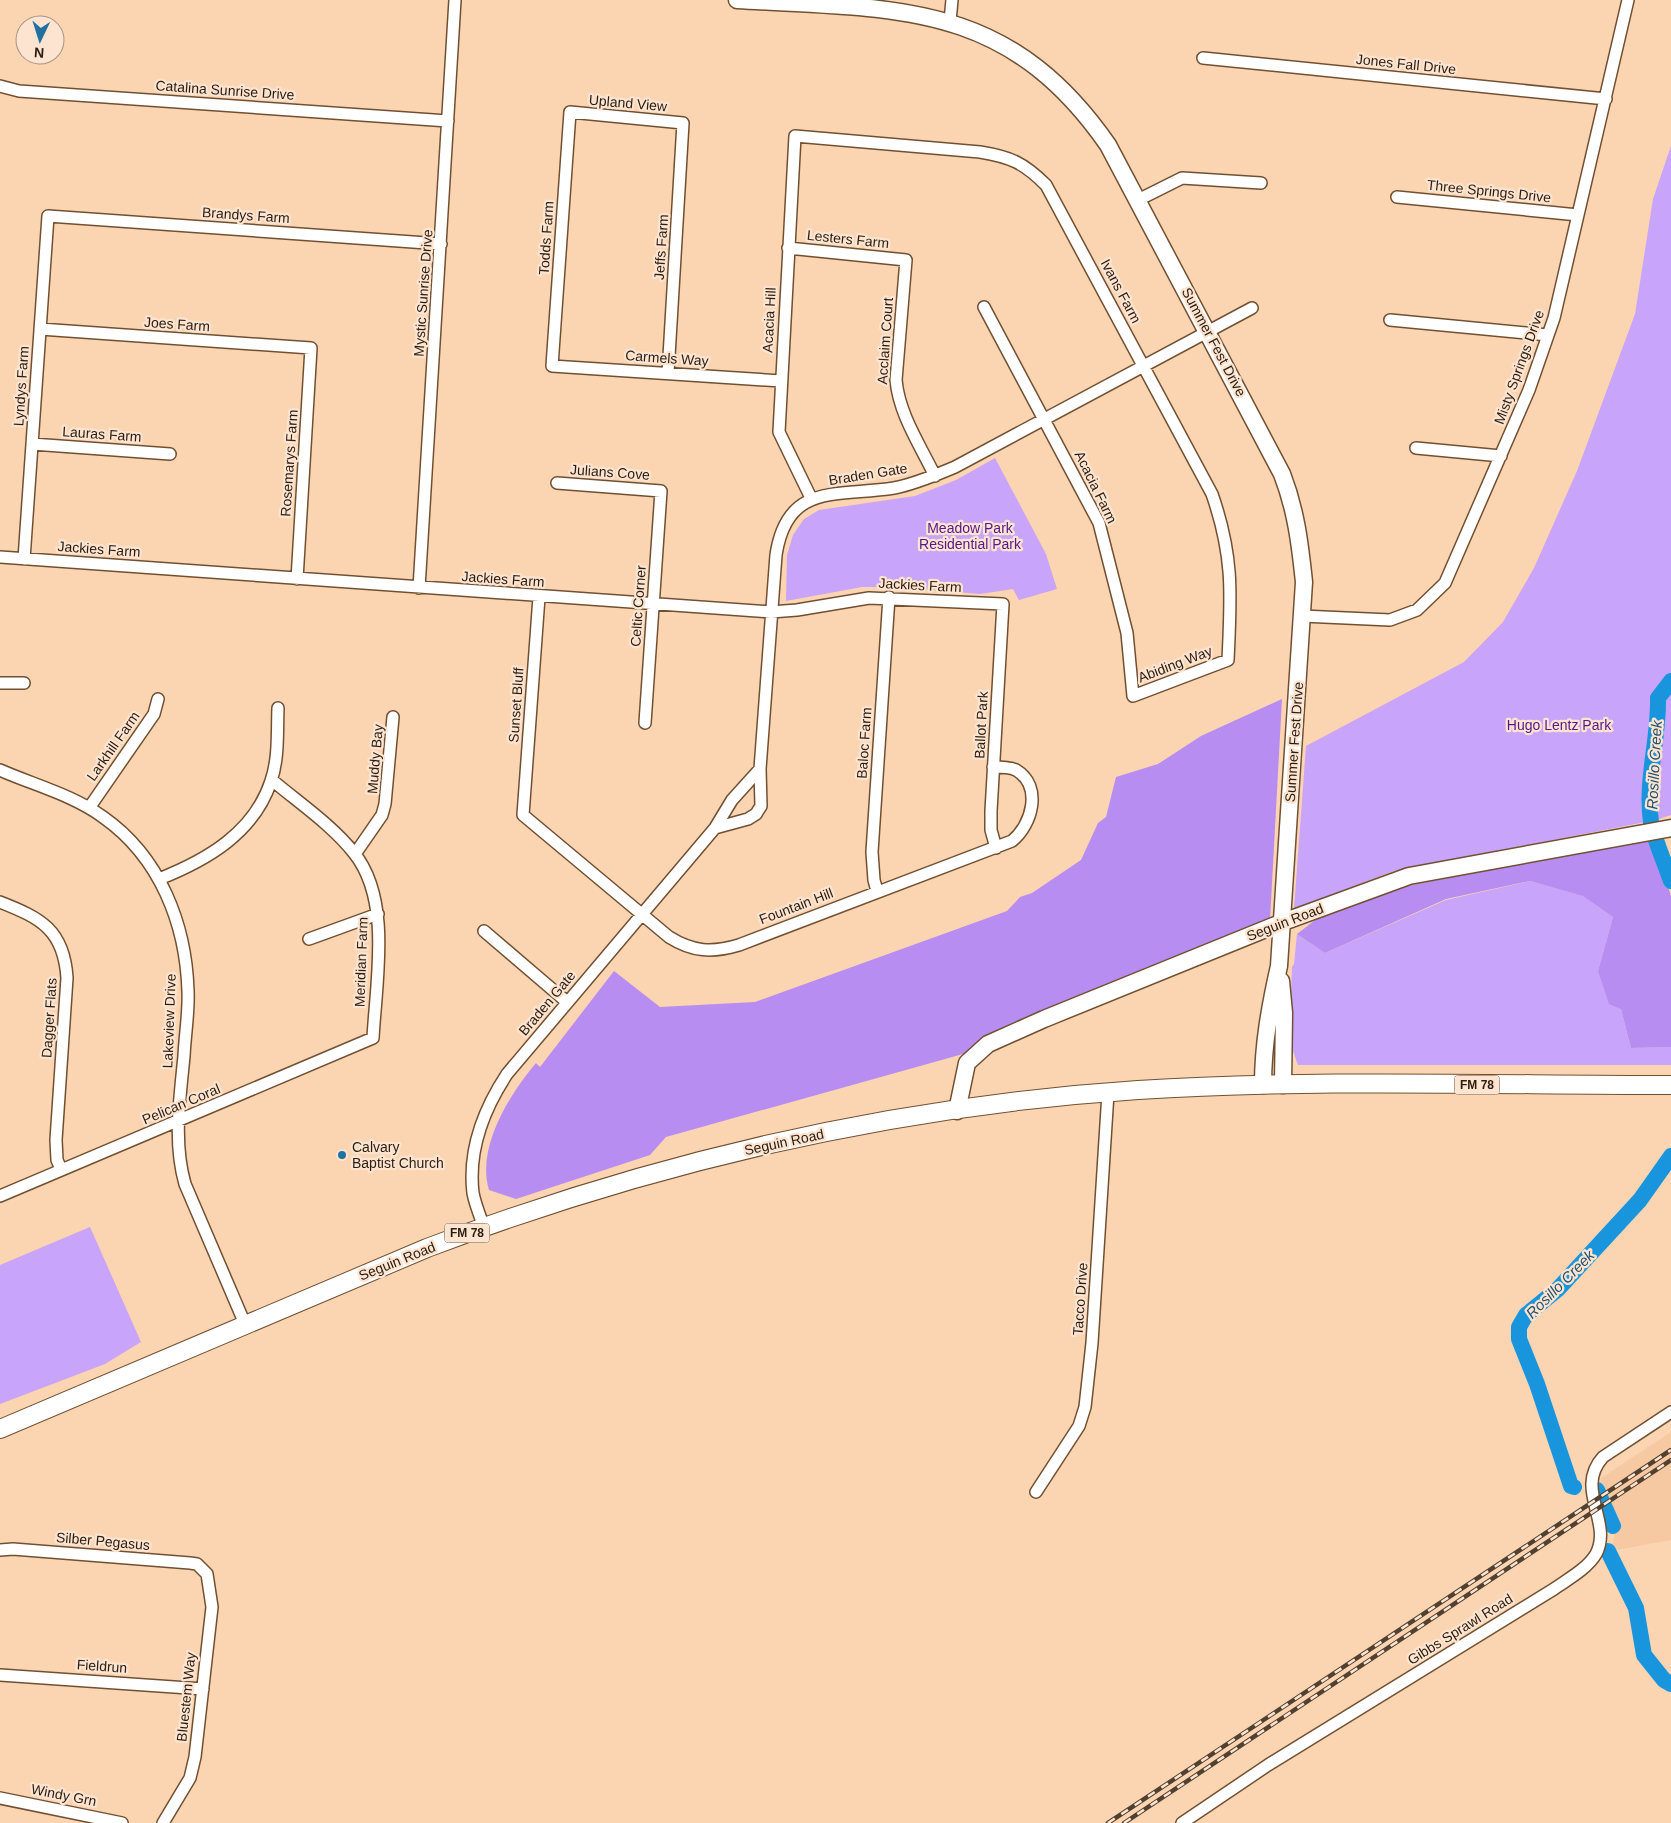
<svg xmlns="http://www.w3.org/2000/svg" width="1671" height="1823" viewBox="0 0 1671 1823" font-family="Arial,sans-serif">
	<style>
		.built { fill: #f6c9a2 }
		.green { fill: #c8a4fa }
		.forest { fill: #b78df1 }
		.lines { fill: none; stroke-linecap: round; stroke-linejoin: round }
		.river { stroke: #1995de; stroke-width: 16 }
		.street-casing { stroke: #715032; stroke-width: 14 }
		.secondary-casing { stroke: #715032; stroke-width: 19 }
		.primary-casing { stroke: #715032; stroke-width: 20 }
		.street { stroke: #fff; stroke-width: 11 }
		.secondary { stroke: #fff; stroke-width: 16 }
		.primary { stroke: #fff; stroke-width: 18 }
		.rail-casing { stroke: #53412f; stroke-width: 4.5 }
		.rail { stroke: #fce4d0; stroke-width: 2.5; stroke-dasharray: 8; stroke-linecap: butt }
		.poi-dot { fill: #226fa2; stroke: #fce4d0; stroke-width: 2 }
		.labels { text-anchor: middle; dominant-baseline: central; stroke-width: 4.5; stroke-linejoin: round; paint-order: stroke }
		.shield { fill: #fce4d0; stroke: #6a594a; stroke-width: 1 }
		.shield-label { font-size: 12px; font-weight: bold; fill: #2b1d10 }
		.street-label { font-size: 14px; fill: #2b1d10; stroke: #fce4d0 }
		.park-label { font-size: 14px; fill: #56168d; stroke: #fce4d0 }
		.poi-label { font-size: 14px; fill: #2b1d10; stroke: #fce4d0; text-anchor: start }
		.water-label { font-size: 15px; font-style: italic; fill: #24506f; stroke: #fce4d0 }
	</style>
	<rect width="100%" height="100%" fill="#fbd4b2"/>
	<!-- built -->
	<path class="built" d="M1671,1432V1540L1611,1551L1617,1523L1599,1487L1601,1478Z"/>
	<!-- green -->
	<path class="green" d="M1671,146V815L1656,820L1394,871L1294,909L1306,746L1464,662L1503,622L1534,568L1577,471L1635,314L1653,199Z
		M995,458L1046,554L1057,589L1019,600L1013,589L980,594L900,587H862L786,601L787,555L793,535L804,519L819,510L915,496L956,480Z
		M1530,881L1584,896L1613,917L1598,971L1621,1009L1631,1048L1671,1047V1065H1298L1293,1051L1289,1049L1292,967L1294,964L1297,934L1325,953L1446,900Z
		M90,1227L141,1342L105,1364L0,1404V1265Z"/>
	<!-- forest -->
	<path class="forest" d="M1282,699L1270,920L963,1054L666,1137L650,1155L516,1199L489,1190C476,1147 510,1094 536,1063L540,1067L614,971L660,1007L755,1002L1007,911L1020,897L1032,893L1081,860L1098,823L1106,817L1116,777L1158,764L1201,736Z
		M1653,838L1671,896V1047L1631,1048L1621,1009L1609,1004L1598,971L1613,917L1583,896L1530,881L1446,899L1325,953L1297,934L1323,914L1363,899L1407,886Z"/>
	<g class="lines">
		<!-- river -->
		<path class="river" d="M1671,681L1658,698C1659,739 1645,781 1651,822C1654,839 1665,863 1671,881
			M1574,1487L1571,1486L1537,1384L1519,1339V1327L1526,1315L1558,1289L1640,1200L1671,1156
			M1597,1490L1613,1526
			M1608,1551L1636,1608L1644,1655L1664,1680L1671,1684"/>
		<defs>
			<path id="street" d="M950,21L952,0
				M1203,58L1606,99
				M0,86L19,91L448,121
				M1397,197L1578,215
				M1138,200L1182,178L1261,183
				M788,248L906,260L896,380C899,414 920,445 935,476
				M1390,320L1548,335
				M40,329L311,348L297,579
				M668,373L683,123L570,112L552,366L781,381
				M32,444L170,454
				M1416,448L1501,456
				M557,483L661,491L645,723
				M811,498L779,432L795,136L980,152C1011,157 1024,163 1046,185L1212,494C1234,557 1231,595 1228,660L1133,696L1127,633L1099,523L984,307
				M0,557L771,612L797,610L869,598L1003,604L991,811V830L996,848
				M24,559L48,216L441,244
				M419,588L455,0
				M539,597L523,815L669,937C693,952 712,953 739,945L1012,841C1032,825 1043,786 1016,770C1010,767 1000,767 993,767
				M1302,616L1390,620L1417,610L1445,583L1529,390L1554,318L1628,0
				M0,683H24
				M0,770C34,785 73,795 103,817C160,857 186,924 188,991C189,1012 185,1034 184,1056C180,1098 173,1142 185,1184L245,1324
				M89,808L154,714L158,699
				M715,828L748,819L756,814L761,806L760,769L776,555C787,482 837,497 894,488C915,484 936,475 955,467L1252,308
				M355,854L382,815L385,804L393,717
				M159,879C207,860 254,833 271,781C279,758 277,731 278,708
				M877,891L874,880L872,852L889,597
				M0,902C41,918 64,930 67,978L56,1140L57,1160L61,1169
				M484,931L567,1002
				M309,939L378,914
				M0,1196L373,1038C376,981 392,900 354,853C332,825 299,803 272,780
				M484,1227C480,1216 475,1204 473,1193C468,1151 484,1109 507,1074L715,828L732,800L760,769
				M1036,1492L1079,1426L1085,1407L1092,1343L1108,1093
				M0,1550L13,1549L190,1563L197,1564L207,1574L212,1607L195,1757L190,1778L163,1823
				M0,1675L203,1689
				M0,1798L122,1823
				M1182,1823L1268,1765L1554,1589C1568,1579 1587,1569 1596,1554C1613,1522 1574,1489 1603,1457L1671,1412"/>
			<path id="secondary" d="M737,0C897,9 1007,0 1108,145L1282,474C1296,510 1300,544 1304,582L1279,966C1270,1006 1263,1044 1263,1085
				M1281,981L1284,1013L1283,1085
				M957,1111L967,1063L988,1044L1044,1019L1283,922L1409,876L1671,828"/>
			<path id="primary" d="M0,1429L427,1248C654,1162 895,1106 1138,1090C1315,1079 1493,1085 1671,1085"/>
		</defs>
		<!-- street casing -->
		<use href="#street" class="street-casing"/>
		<!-- secondary casing -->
		<use href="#secondary" class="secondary-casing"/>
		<!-- primary casing -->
		<use href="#primary" class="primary-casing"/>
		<!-- street -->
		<use href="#street" class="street"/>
		<!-- secondary -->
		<use href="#secondary" class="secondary"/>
		<!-- primary -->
		<use href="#primary" class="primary"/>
		<defs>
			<path id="rail" d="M1108,1823L1671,1450
				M1124,1823L1671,1460"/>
		</defs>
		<!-- rail casing -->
		<use href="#rail" class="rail-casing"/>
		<!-- rail -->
		<use href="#rail" class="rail"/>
	</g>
	<!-- markers -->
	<circle class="poi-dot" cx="342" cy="1155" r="5"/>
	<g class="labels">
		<!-- shield labels -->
		<g class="shield">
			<rect x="1454.5" y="1075.5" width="45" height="19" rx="4"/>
			<rect x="444.5" y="1223.5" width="45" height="19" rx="4"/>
		</g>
		<g class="shield-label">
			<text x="1477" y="1085">FM 78</text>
			<text x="467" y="1233">FM 78</text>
		</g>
		<!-- street labels -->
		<g class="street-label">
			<text transform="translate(1406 64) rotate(6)">Jones Fall Drive</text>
			<text transform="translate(225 90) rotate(4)">Catalina Sunrise Drive</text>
			<text transform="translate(628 103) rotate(5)">Upland View</text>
			<text transform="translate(1489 191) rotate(6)">Three Springs Drive</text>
			<text transform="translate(246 215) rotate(4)">Brandys Farm</text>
			<text transform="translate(546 238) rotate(-86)">Todds Farm</text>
			<text transform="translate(848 239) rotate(6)">Lesters Farm</text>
			<text transform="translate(661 247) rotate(-86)">Jeffs Farm</text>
			<text transform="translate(1121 291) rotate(62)">Ivans Farm</text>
			<text transform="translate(423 293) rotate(-86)">Mystic Sunrise Drive</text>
			<text transform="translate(769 320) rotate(-87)">Acacia Hill</text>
			<text transform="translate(177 324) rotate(4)">Joes Farm</text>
			<text transform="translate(885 341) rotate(-86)">Acclaim Court</text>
			<text transform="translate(1214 342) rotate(62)">Summer Fest Drive</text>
			<text transform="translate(667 358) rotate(4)">Carmels Way</text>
			<text transform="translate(1519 367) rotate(-70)">Misty Springs Drive</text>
			<text transform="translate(21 386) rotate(-86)">Lyndys Farm</text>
			<text transform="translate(102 434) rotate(4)">Lauras Farm</text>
			<text transform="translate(289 463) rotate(-86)">Rosemarys Farm</text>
			<text transform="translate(610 472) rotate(4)">Julians Cove</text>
			<text transform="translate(868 474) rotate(-9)">Braden Gate</text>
			<text transform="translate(1096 487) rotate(64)">Acacia Farm</text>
			<text transform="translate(99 549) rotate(4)">Jackies Farm</text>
			<text transform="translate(503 579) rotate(4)">Jackies Farm</text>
			<text transform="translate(920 585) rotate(3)">Jackies Farm</text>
			<text transform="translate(638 606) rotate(-86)">Celtic Corner</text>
			<text transform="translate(1175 664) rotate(-21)">Abiding Way</text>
			<text transform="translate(516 705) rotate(-86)">Sunset Bluff</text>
			<text transform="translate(981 725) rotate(-87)">Ballot Park</text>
			<text transform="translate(1294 742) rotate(-86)">Summer Fest Drive</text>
			<text transform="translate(864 743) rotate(-86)">Baloc Farm</text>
			<text transform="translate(113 746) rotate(-55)">Larkhill Farm</text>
			<text transform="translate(375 759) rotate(-85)">Muddy Bay</text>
			<text transform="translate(796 906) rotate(-21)">Fountain Hill</text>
			<text transform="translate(1285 922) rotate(-21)">Seguin Road</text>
			<text transform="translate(361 962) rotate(-88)">Meridian Farm</text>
			<text transform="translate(547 1003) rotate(-50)">Braden Gate</text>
			<text transform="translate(49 1018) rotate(-86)">Dagger Flats</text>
			<text transform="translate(169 1021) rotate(-88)">Lakeview Drive</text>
			<text transform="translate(181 1104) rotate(-23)">Pelican Coral</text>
			<text transform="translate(784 1142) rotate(-12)">Seguin Road</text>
			<text transform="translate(397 1261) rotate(-22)">Seguin Road</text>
			<text transform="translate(1080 1299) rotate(-86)">Tacco Drive</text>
			<text transform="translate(103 1541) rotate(5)">Silber Pegasus</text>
			<text transform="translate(1460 1629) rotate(-32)">Gibbs Sprawl Road</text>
			<text transform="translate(102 1666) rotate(4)">Fieldrun</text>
			<text transform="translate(186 1697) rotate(-84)">Bluestem Way</text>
			<text transform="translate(64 1795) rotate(11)">Windy Grn</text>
		</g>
		<!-- park labels -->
		<g class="park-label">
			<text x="970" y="528">Meadow Park<tspan x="970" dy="16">Residential Park</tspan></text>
			<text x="1559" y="725">Hugo Lentz Park</text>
		</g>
		<!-- poi labels -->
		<g class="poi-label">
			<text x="352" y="1147">Calvary<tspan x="352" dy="16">Baptist Church</tspan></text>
		</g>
		<!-- water labels -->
		<g class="water-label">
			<text transform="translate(1654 765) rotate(-87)">Rosillo Creek</text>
			<text transform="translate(1560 1284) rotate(-45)">Rosillo Creek</text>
		</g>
	</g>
	<!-- north arrow -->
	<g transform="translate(40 40) rotate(184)"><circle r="24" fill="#fce4d0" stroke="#a89483"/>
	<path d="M0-4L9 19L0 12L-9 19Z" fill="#226fa2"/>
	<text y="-8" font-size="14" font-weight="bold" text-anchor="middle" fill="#2b1d10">N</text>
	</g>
</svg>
